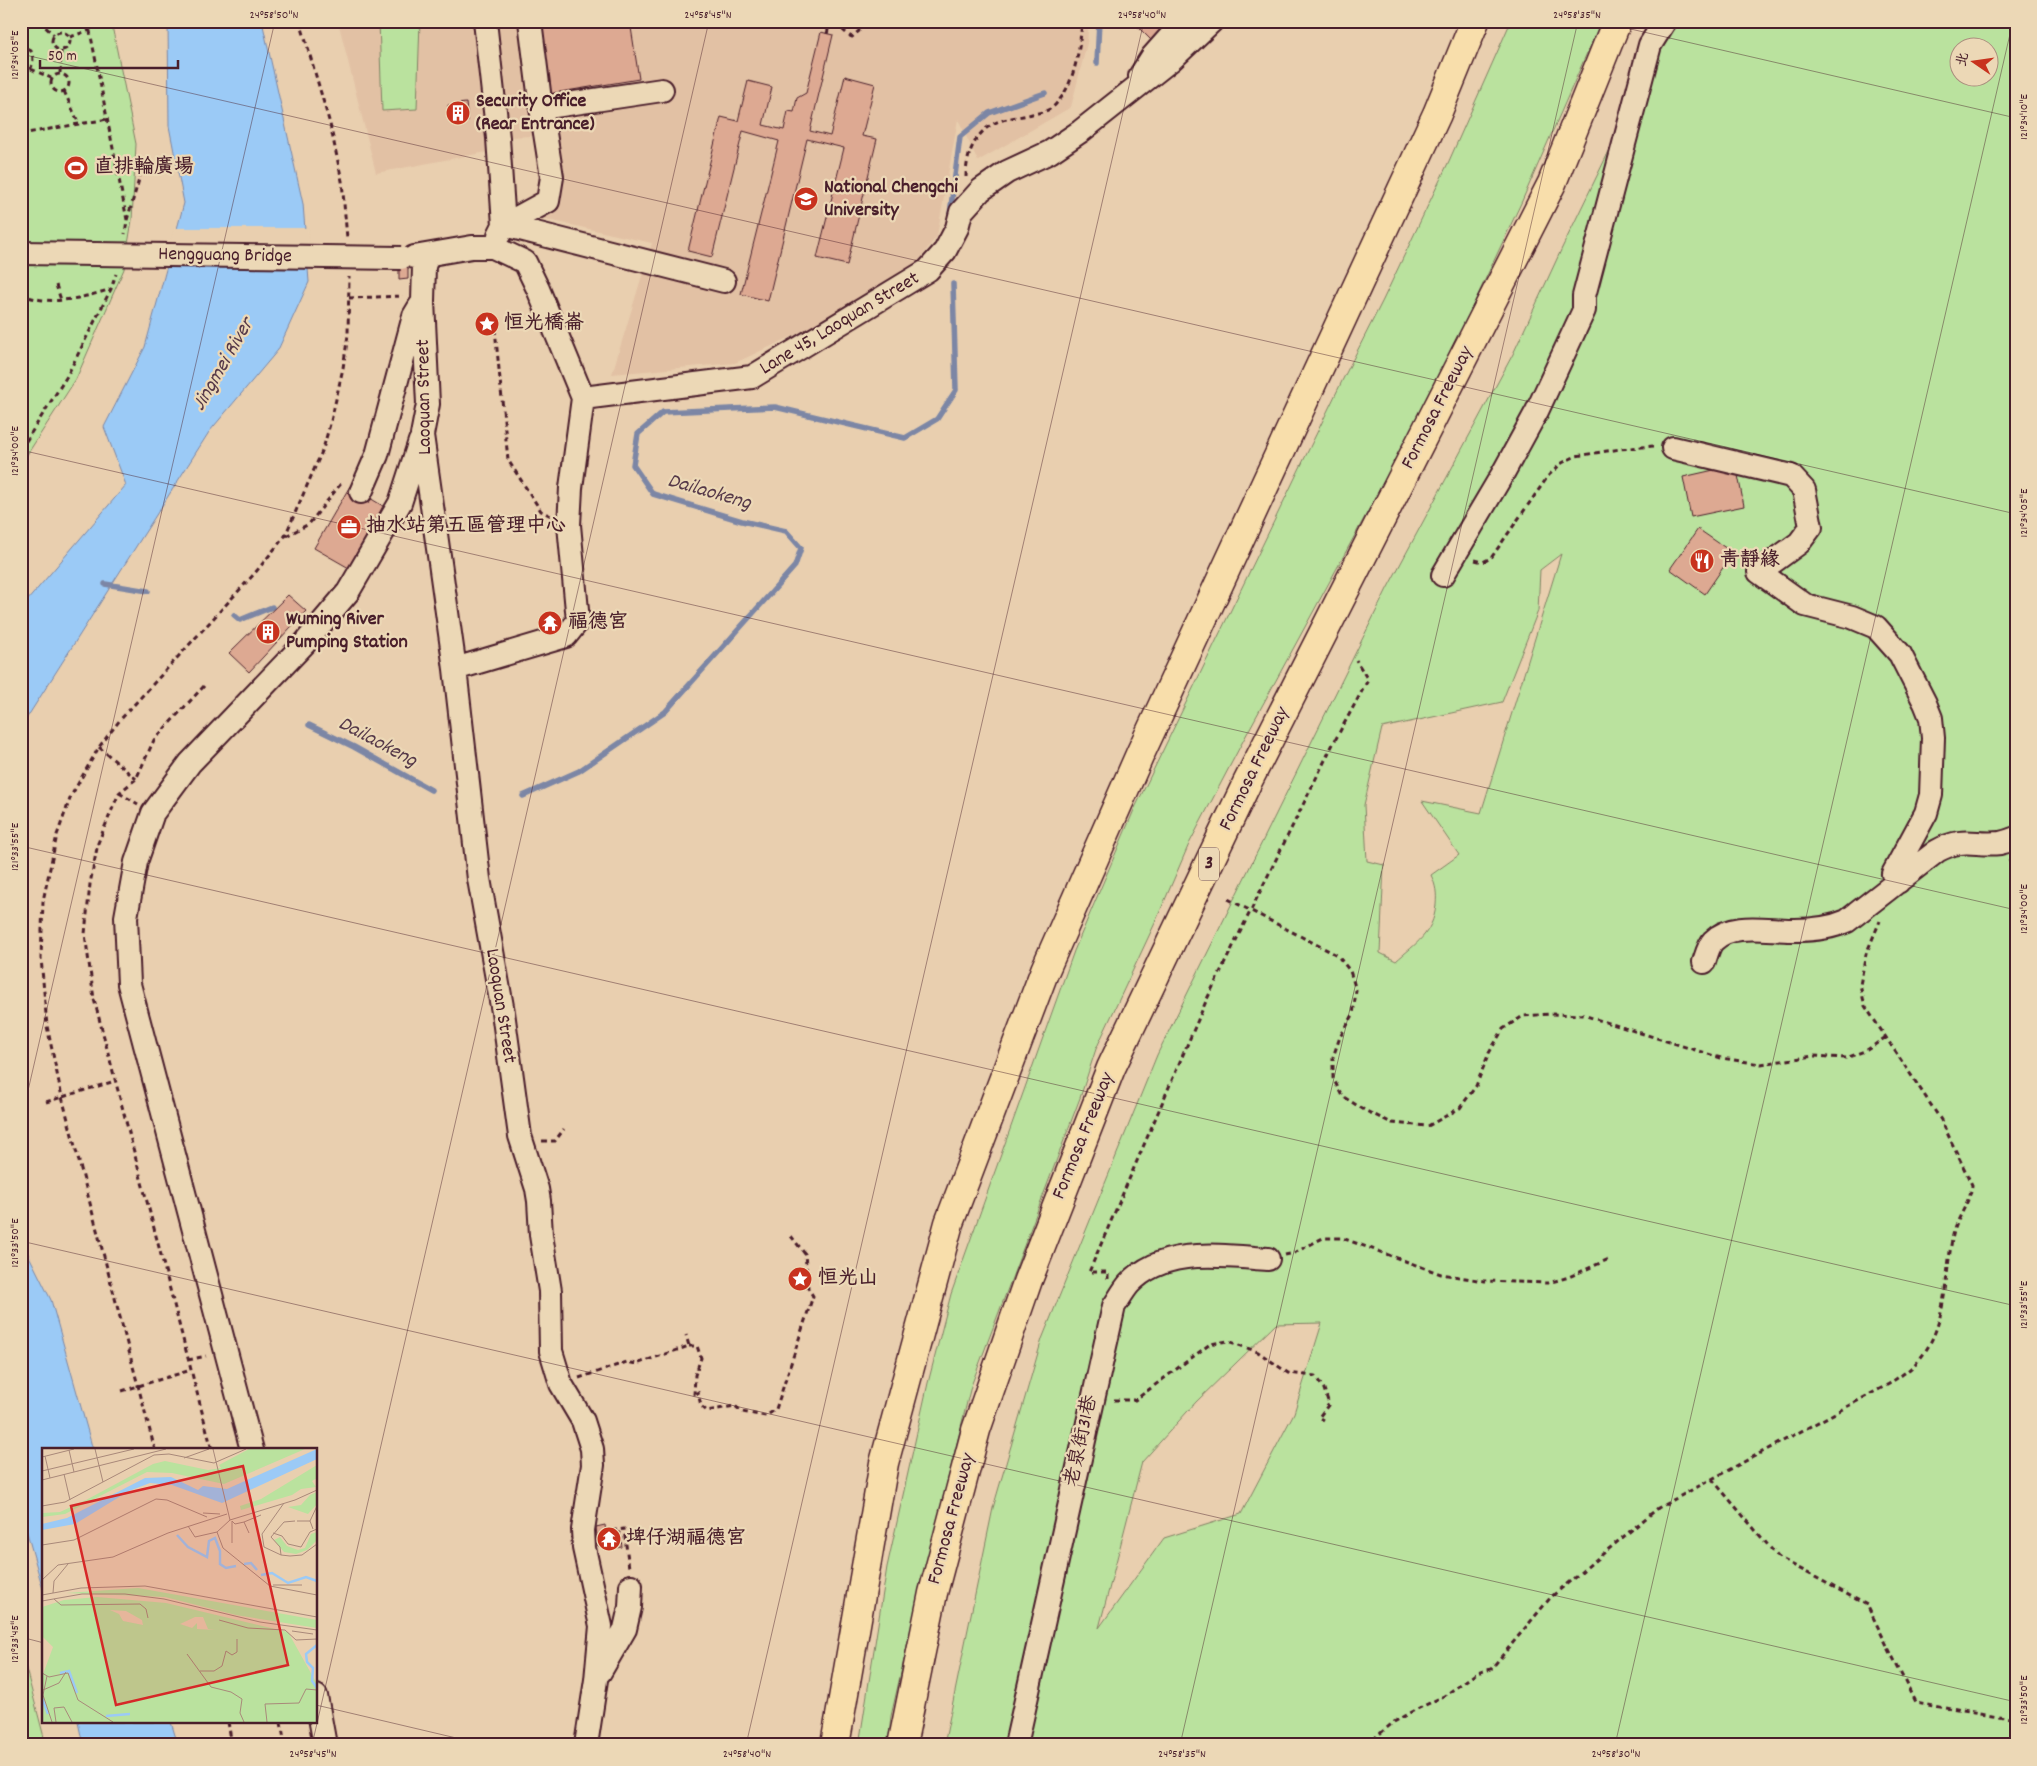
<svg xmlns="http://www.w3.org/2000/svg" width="2037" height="1766" viewBox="0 0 2037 1766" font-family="Dekko,'LXGW WenKai TC',sans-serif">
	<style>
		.built { fill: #e2c1a4 }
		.green { fill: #bae29e; stroke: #828064; fill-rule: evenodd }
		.water { fill: #9bcaf6; stroke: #7b86a5 }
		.pier { fill: #e9cfaf }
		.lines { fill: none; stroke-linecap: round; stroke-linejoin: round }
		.stream { stroke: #7b86a5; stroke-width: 5.5 }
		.building { fill: #dda992; stroke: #4a1f2b }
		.minor-casing { stroke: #4a1f2b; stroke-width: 26 }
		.highway-casing { stroke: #4a1f2b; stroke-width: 31 }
		.path { stroke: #4a1f2b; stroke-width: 3; stroke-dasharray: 5 4; stroke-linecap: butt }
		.minor { stroke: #ecd8b6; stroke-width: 22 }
		.highway { stroke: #f8deab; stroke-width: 28 }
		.minor-bridge-casing { stroke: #4a1f2b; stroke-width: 26; stroke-linecap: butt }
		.minor-bridge { stroke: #ecd8b6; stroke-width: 22 }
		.ticks { fill: none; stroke: #4a1f2b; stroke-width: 1; stroke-opacity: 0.45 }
		.labels { text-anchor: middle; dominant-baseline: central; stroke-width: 4.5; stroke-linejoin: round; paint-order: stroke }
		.shield { fill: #ecd8b6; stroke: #7b5655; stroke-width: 1 }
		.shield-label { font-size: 19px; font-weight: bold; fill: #4a1f2b }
		.poi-label { font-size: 20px; font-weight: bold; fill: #4a1f2b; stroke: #ecd8b6; text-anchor: start }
		.street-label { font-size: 20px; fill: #4a1f2b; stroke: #ecd8b6 }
		.water-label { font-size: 21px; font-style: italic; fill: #563949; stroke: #ecd8b6 }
		.inset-river { fill: none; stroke: #9bcaf6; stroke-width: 2.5 }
		.inset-road { fill: none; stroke: #a9897a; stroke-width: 1 }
		.view { fill: #d62828; fill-opacity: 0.15; stroke: #d62828; stroke-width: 2.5 }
		.inset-edge { fill: none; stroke: #4a1f2b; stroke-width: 2.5 }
		.neatline { fill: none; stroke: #4a1f2b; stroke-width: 2 }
		.ticks-label { font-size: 12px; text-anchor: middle; fill: #4a1f2b }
	</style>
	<rect width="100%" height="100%" fill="#e9cfaf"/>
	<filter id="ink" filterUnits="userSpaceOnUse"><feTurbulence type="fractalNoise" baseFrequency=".02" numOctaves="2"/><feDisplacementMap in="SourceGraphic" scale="10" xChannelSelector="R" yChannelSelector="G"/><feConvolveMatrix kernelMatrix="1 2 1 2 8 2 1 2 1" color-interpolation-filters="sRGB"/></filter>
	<g filter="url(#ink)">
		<!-- built -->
		<path class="built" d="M338,21H1089L1087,43L1071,107L978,161L958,119L937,236L907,276L861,304L735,363L612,374L652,243L540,218L566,177L538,176L533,136L485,138L487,152L376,173Z"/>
		<!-- green -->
		<path class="green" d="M21,21H111L136,144L132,220L124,269L76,379L21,464Z
			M379,21H420L417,109L382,111Z
			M1511,21H1601L1522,201L1430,397L1243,741L1189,844L1155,923L1096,1049L1080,1098L971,1386L910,1633L891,1716L888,1745H859L887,1567L928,1383L951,1294L1074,951L1134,810L1343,379L1383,300L1449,161Z
			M1672,21H2016V1745H944L993,1508L1042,1339L1157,1055L1387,589L1513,354L1562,248ZM1960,48H1990V78H1960ZM1561,554L1481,813L1422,801L1459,855L1431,875C1436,886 1437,893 1436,905C1433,934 1416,943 1396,961L1380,953L1384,865L1367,861L1364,805L1382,728L1502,702L1538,611L1540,570ZM1322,1323L1294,1413L1241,1514L1164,1538L1099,1628L1142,1462L1196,1402L1276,1324Z
			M21,1650L46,1745H21Z"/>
		<!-- water -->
		<path class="water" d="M168,21H262L303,204L309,282L278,350L209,432L21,727V608L126,485L104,427L145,347L184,203L169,126Z
			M21,1240L51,1300L93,1450H44V1593L21,1511Z
			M78,1722H171L178,1745H83Z"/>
		<!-- pier -->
		<path class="pier" d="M175,228H308L310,261L165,262Z"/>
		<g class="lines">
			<!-- stream -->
			<path class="stream" d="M1097,63L1099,21
				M950,214L960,137L989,113L1045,93
				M105,584L148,591
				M234,615L240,620L272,607
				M309,725L354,747L431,790
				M523,796L579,771L665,712L795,566L801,548L786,531L742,521L653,494L633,465L638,434L663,412L775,407L905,438L937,419L956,390L953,284"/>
		</g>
		<!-- building -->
		<path class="building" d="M537,21H630L639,79L548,94Z
			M1132,21H1168L1151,40Z
			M821,32L833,35L810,131L830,136L845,76L875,84L862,136L877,139L847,265L817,258L844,148L807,139L768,301L741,294L779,141L743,131L712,257L688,251L721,117L738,121L748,81L772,87L763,125L784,130L788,111L794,112L797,98L806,93Z
			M466,103L468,121L450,123L448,105Z
			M399,263H408V279L399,280Z
			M1736,465L1744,506L1691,517L1683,477Z
			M350,486L383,506L349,568L314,548Z
			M1698,529L1733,553L1705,594L1670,569Z
			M288,595L306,611L249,672L229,653Z
			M605,1525L606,1532H620L622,1547L612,1548V1544L598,1546L596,1527Z"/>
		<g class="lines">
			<defs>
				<path id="minor" d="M485,21L498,138L504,225L499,235
					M530,21L541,108
					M1140,76L1152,57L1184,21
					M504,225L548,201L552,177L541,108L662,90
					M504,225L724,281
					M428,256L424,266L423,301L428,404L422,435L455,669L479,879L503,1012L520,1136L537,1189L539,1201L541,1235L550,1291L551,1351L561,1384L583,1421L592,1449L593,1465L583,1530L584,1548L601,1626L596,1680L586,1745
					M414,257L472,247H493L525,262L538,289L583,398L571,488L569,525L578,621L566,636L455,669
					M583,398L752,377L928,270L945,251L957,228L961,212L981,190L1007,172L1050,152L1081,131L1172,59L1212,21
					M1673,448L1791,476L1804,490L1811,527L1799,543L1759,572L1805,605L1852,617L1876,627L1900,654L1925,703L1931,718L1933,738L1931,795L1926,813L1893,874L1898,882
					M361,492L377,455L414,316L420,306
					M1443,575L1502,475L1537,411L1584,310V296L1650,45L1665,21
					M1704,962C1706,956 1709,945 1713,941C1732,921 1770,931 1795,930C1812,930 1831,928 1847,921L1937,851C1964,836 1974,846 2000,843C2005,842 2011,840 2016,838
					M252,1450L129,984L126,917L136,862L153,813L190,763L304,644L348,592L400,503L420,441
					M600,1672L625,1629L630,1607L631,1586
					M316,1696L325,1745
					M1016,1745L1114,1306C1119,1299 1123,1291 1129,1284C1164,1246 1222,1256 1268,1259"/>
				<path id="highway" d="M835,1745L884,1463L949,1223L1045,970L1141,752L1437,114L1475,21
					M902,1745L933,1593L976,1430L1028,1280L1111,1068L1247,783L1552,183L1617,21"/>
			</defs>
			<!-- minor casing -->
			<use href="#minor" class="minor-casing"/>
			<!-- highway casing -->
			<use href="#highway" class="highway-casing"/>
			<!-- path -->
			<path class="path" d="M25,21H33
				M39,21L54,35
				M88,21L127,220L125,234
				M300,21L330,124L342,181L347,238
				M52 41a9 9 0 1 1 18 0a9 9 0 1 1-18 0Z
				M827,34L830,22C840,25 844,33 852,37L859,31L858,26L847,21
				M70,37L90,30
				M21,41L26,22
				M21,43L31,51C35,61 33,71 21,76
				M31,69L51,78
				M60,73L61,51
				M51 83a9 9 0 1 1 18 0a9 9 0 1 1-18 0Z
				M21,86L25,103
				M64,91L79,124
				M21,134L108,119
				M966,177C966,156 974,133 995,123C1005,118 1021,117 1032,114C1040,113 1050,111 1056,104C1075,84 1080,47 1082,21
				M127,220L140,176
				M56,285L61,300
				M21,294C49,307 83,298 111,289
				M349,298L403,296
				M495,329L508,460L541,511L551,516
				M21,449L67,376L111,289L116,274
				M286,536L309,524L343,481
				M1475,560L1483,562L1491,558L1549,475L1562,463L1576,456L1620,449L1653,446
				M204,686L154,740L136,779L119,793L98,843L90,884L85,934L94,999L212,1450
				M99,747L136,779
				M119,793L138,804
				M2009,860L2016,870
				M1228,899L1337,955L1350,971L1356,990L1353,1015L1340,1037L1333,1057V1078L1342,1096L1366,1111L1392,1123L1428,1126L1460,1108L1476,1086L1489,1053L1503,1029L1523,1016L1551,1014L1583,1015L1721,1058L1761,1064L1814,1056L1846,1058L1867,1050L1886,1037
				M46,1102L115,1081
				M542,1141H555L564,1129
				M1285,1255L1294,1253L1323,1238H1342L1441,1274L1484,1281L1548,1283L1569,1277L1609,1259
				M1108,1279V1272H1089L1207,999L1333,744L1368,680L1356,660
				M689,1346H697L701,1358L695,1375L694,1396L698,1392L701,1406L707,1411L735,1406L742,1412L766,1416L776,1409L813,1296L808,1288L805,1254L791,1236
				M188,1360L206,1356
				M579,1378L627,1362L636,1364L689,1346L686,1335
				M122,1391L191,1370
				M1114,1400H1135L1210,1344L1228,1341L1258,1352L1288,1373L1315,1376L1324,1389L1329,1404L1319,1417L1324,1420
				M155,1450L62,1097L47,1026L41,958L43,901L57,835L71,796L99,747L120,720L255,573L285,536L323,449L332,417L343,368L348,335L349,277
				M1712,1479L1778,1557L1867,1605L1915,1702L2016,1719
				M603,1532L624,1529L629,1568
				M228,1722L232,1745
				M281,1722L285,1745
				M1366,1745L1394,1722L1411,1712L1444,1696L1477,1673L1491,1669L1551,1597L1658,1508L1889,1384C1897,1378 1904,1374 1911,1368C1949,1333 1943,1281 1953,1235C1957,1217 1970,1203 1972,1185L1941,1120L1865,1006L1860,985L1866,954L1880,921"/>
			<!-- minor -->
			<use href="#minor" class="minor"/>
			<!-- highway -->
			<use href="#highway" class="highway"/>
			<defs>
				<path id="minor-bridge" d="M21,253L401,258"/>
			</defs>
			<!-- minor-bridge casing -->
			<use href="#minor-bridge" class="minor-bridge-casing"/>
			<!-- minor-bridge -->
			<use href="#minor-bridge" class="minor-bridge"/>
		</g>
	</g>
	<!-- ticks -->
	<path class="ticks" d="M1596,21L2016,118M21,54L2016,514M21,450L2016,910M21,846L2016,1306M21,1121L275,21M21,1241L2016,1702M21,1637L44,1643M316,1705L486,1745M312,1745L709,21M746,1745L1144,21M1180,1745L1578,21M1615,1745L2013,21"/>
	<!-- icons -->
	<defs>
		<symbol id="building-disc" viewBox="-11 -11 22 22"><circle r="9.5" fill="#c8321e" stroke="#ecd8b6"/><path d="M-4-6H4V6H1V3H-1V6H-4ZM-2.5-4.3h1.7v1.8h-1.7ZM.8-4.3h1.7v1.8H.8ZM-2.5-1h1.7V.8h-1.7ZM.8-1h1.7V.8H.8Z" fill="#fff"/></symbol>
		<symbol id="stadium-disc" viewBox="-11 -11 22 22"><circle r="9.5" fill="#c8321e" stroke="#ecd8b6"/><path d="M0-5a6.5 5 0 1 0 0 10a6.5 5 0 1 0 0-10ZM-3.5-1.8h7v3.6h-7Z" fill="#fff"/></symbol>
		<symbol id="university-disc" viewBox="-11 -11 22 22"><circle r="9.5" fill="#c8321e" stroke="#ecd8b6"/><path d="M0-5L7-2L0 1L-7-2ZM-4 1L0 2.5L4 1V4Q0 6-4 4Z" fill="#fff"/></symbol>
		<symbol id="sight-disc" viewBox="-11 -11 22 22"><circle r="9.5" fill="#c8321e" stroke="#ecd8b6"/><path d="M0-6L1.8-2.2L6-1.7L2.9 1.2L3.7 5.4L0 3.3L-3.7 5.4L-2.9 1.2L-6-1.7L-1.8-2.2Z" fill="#fff"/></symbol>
		<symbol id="office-disc" viewBox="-11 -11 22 22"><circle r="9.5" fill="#c8321e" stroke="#ecd8b6"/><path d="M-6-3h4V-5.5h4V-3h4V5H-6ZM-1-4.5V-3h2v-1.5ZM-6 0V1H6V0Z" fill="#fff"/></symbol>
		<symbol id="restaurant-disc" viewBox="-11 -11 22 22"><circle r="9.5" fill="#c8321e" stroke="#ecd8b6"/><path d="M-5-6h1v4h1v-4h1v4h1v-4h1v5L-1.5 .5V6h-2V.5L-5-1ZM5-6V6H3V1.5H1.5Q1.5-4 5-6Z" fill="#fff"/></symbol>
		<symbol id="temple-disc" viewBox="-11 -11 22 22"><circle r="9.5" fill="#c8321e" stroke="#ecd8b6"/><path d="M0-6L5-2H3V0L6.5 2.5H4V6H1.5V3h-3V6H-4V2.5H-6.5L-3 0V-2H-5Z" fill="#fff"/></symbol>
	</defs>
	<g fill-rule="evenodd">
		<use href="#building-disc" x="444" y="99" width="28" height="28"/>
		<use href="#stadium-disc" x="62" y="154" width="28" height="28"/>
		<use href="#university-disc" x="792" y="185" width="28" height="28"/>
		<use href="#sight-disc" x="473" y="310" width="28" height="28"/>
		<use href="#office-disc" x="335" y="513" width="28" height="28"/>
		<use href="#restaurant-disc" x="1688" y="547" width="28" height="28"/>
		<use href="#temple-disc" x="536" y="609" width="28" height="28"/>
		<use href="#building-disc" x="254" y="618" width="28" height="28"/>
		<use href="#sight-disc" x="786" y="1265" width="28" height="28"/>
		<use href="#temple-disc" x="595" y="1525" width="28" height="28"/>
	</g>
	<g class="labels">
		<!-- shield labels -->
		<rect class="shield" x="1199" y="847.5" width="20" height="33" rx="4"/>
		<g class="shield-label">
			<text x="1209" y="864">3</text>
		</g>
		<!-- poi labels -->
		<g class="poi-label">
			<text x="476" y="102">Security Office<tspan x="476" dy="23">(Rear Entrance)</tspan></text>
			<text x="94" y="168">直排輪廣場</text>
			<text x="824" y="188">National Chengchi<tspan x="824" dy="23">University</tspan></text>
			<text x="504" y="324">恒光橋崙</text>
			<text x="366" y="527">抽水站第五區管理中心</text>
			<text x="1720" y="561">青靜緣</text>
			<text x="286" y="620">Wuming River<tspan x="286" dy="23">Pumping Station</tspan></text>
			<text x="568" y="623">福德宮</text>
			<text x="818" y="1279">恒光山</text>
			<text x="626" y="1539">埤仔湖福德宮</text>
		</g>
		<!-- street labels -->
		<g class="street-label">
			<text transform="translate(225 256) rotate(1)">Hengguang Bridge</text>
			<text transform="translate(840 324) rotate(-31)">Lane 45, Laoquan Street</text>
			<text transform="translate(425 397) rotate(-91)">Laoquan Street</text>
			<text transform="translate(1438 408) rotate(-63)">Formosa Freeway</text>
			<text transform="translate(1255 769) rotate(-64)">Formosa Freeway</text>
			<text transform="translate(500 1006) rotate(81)">Laoquan Street</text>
			<text transform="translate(1084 1136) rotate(-68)">Formosa Freeway</text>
			<text transform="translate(1082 1441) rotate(-78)">老泉街31巷</text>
			<text transform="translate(952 1519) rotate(-75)">Formosa Freeway</text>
		</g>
		<!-- water labels -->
		<g class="water-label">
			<text transform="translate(224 365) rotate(-60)">Jingmei River</text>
			<text transform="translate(709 493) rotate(16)">Dailaokeng</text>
			<text transform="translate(377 743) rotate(28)">Dailaokeng</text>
		</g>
	</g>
	<!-- overview -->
	<g transform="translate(42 1448)">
		<rect width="275" height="275" fill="#e9cfaf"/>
		<path d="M207,1H263L182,36L130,25L105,24L23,66L0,69V65L18,64L44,52L111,16L123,13L166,22L179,20L177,17ZM275,17V30L270,33L274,39L259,41L250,47L199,62L198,58L219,51ZM275,44V56L266,66L246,59L259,57L268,47ZM275,84V92L265,102L254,106L242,104L232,92L238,89L245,98L256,102L263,100L269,86ZM96,140L275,172V180L194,167L123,149L24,145ZM55,149L124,155L246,184L275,236V274H0V229L11,199L0,188V159L22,152ZM68,162L84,163L100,172L101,177L81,173L77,166ZM153,169H161L166,181L173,182L155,181V175L150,180L138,176Z" fill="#bae29e" fill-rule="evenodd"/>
		<path d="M275,1V11L180,55L130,37L108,35L87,43L33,76L0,82V76L25,70L103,30L129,29L156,42L161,38L185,41Z" fill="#9bcaf6"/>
		<path class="inset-river" d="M135,87L146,99L165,109L167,93L173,90L178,103V116L184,120L194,118M202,116L209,115L215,122M219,127L230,125L246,135L264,129L275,133M275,197L264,206L265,214L271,220L270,233L275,240M18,225L27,223L35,245M0,250L6,266M64,268L88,266"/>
		<path class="inset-road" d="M53,1L61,34M171,1L188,72M27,2L32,24M3,8L8,30M0,9L32,1M142,10L167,1M0,23L92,1M22,26L28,52M0,32L124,1M242,55L220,86L222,99L239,107L248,108L260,107L275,96M0,58L23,54L112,7L127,6L172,15L204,1M161,65L178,66M188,72L253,52L275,42M255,73H268L271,81M268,73L275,58M202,74L219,67M146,78L153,89L175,84L188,72M175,84L181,100L228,138L275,147M231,85L240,88L246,96L259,99L268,84L275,81M190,95V73L193,76L202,74L207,85M0,97L32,92L114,51L125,52L165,69M239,107L238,99L229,89L242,74L253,73M0,132L16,117L71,109L126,85L185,66M231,137H260M11,145L12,133L26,116M0,147L39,140L103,138L275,169M12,151L19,157L98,156L104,161L106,170M0,153L40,146H83L122,151L218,174L275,182M177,172L206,180L243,182L254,192L275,191M250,183L271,186M145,206L169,239L189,244L200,251L198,265L202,274M158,223H172L180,218L184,203L190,207L195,204V191M0,225L7,229L26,225L36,252L71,274M5,228L1,247L10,274M1,242L17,235L24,224M14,274L12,260L22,259L30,274M225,274L223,256L257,255L264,241L275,242"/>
		<path class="view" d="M201,18L246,217L74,257L29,58Z"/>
		<rect width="275" height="275" class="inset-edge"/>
	</g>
	<!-- margin -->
	<rect width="2037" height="1766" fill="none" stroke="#ecd8b6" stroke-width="55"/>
	<!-- north arrow -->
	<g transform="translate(1974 62) rotate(283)"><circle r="24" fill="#ecd8b6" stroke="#ab8e7e"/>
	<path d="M0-4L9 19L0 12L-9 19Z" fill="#c8321e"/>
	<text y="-8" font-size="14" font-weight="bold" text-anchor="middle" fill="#4a1f2b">北</text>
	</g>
	<!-- scale -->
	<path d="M40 60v8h138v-8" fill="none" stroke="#4a1f2b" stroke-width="2.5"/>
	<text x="48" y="60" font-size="15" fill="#4a1f2b" stroke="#ecd8b6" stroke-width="4" paint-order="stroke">50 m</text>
	<rect x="28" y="28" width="1982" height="1710" class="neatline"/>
	<g class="ticks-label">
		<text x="274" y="18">24°58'50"N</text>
		<text x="708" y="18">24°58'45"N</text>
		<text x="1142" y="18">24°58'40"N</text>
		<text x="1577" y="18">24°58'35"N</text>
		<text transform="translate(14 55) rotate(-90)" y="4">121°34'05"E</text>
		<text transform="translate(2023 117) rotate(-90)" y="4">121°34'10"E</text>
		<text transform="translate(14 451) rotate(-90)" y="4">121°34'00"E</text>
		<text transform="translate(2023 513) rotate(-90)" y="4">121°34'05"E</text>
		<text transform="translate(14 847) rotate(-90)" y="4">121°33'55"E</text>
		<text transform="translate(2023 909) rotate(-90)" y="4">121°34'00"E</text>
		<text transform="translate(14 1243) rotate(-90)" y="4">121°33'50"E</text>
		<text transform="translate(2023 1305) rotate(-90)" y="4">121°33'55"E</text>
		<text transform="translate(14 1639) rotate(-90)" y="4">121°33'45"E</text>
		<text transform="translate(2023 1700) rotate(-90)" y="4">121°33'50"E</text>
		<text x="313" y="1757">24°58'45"N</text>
		<text x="747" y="1757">24°58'40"N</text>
		<text x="1182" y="1757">24°58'35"N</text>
		<text x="1616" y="1757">24°58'30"N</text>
	</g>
</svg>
